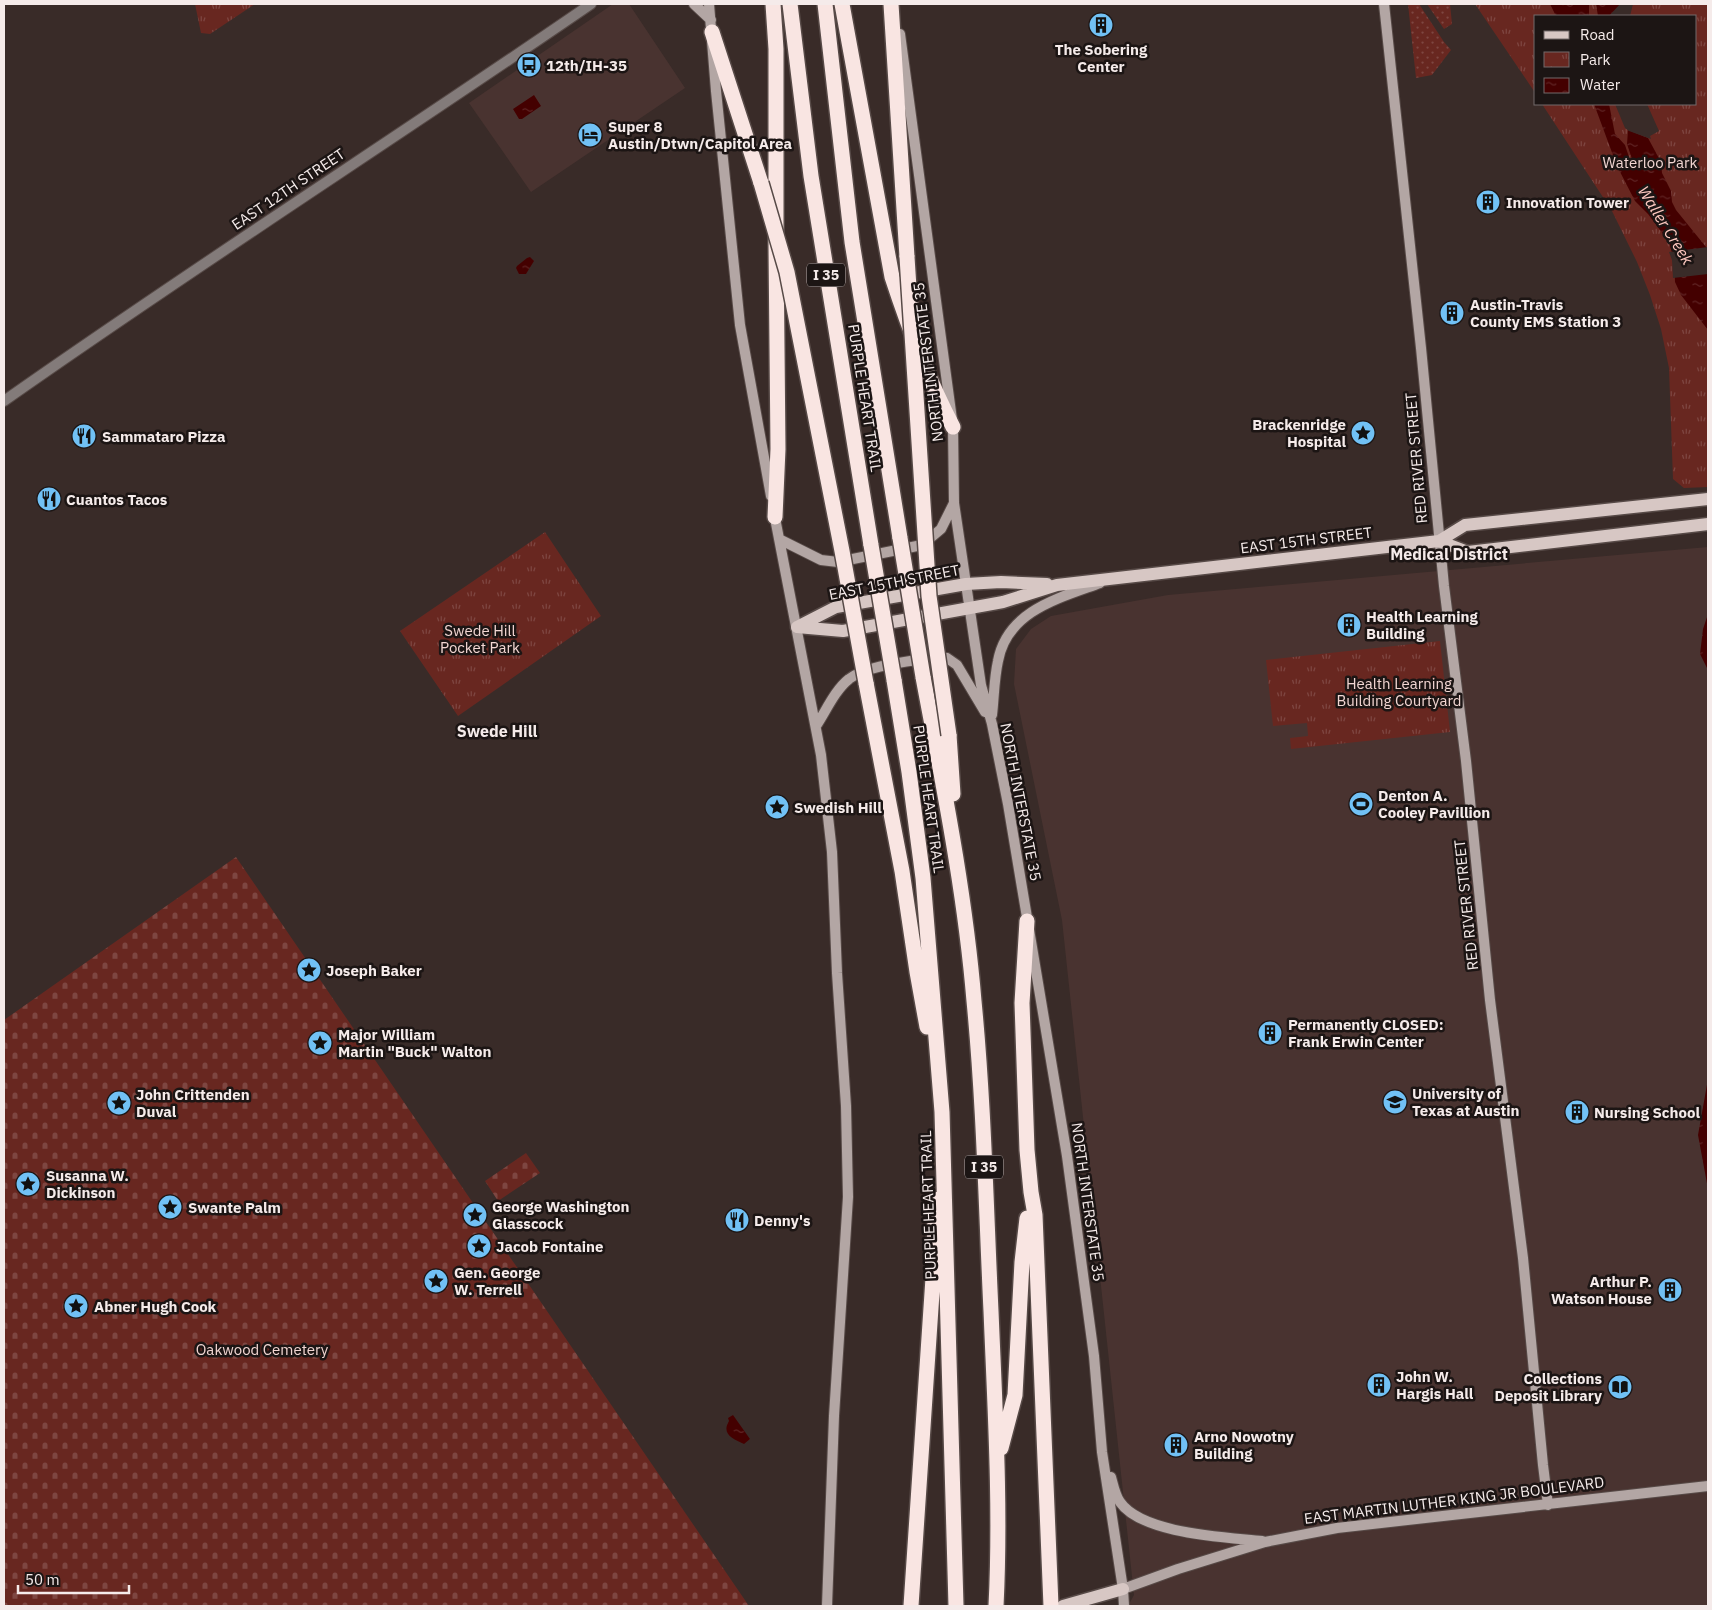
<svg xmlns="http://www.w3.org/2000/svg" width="1712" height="1610" viewBox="0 0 1712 1610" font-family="'IBM Plex Sans',sans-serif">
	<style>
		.built { fill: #493330 }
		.grass { fill: url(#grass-dots) }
		.cemetery { fill: url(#cemetery-stones) }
		.park { fill: url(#park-tufts) }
		.water { fill: url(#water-ripples) }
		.pier { fill: #392b28 }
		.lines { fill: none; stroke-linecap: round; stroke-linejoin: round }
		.tertiary-casing { stroke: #574a47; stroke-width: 12 }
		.secondary-casing { stroke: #574a47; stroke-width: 12 }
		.primary-casing { stroke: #574a47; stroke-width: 15 }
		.motorway-casing { stroke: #574a47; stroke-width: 18 }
		.tertiary { stroke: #837b7a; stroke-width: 10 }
		.secondary { stroke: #b3a6a4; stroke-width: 10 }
		.primary { stroke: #d7c7c4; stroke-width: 12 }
		.motorway { stroke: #f9e5e2; stroke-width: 15 }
		.motorway-bridge-casing { stroke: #574a47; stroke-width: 18; stroke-linecap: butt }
		.motorway-bridge { stroke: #f9e5e2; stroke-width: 15 }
		.labels { text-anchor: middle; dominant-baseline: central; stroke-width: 5; stroke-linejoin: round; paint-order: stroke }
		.shield { fill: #1c1514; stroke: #b4abaa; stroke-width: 1 }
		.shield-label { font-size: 14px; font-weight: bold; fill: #f5ebea }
		.poi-label { font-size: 15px; font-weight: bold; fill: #f5ebea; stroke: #1c1514; text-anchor: start }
		.park-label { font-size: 15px; fill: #f2d6d2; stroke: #1c1514 }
		.street-label { font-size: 15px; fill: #f5ebea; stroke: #1c1514 }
		.water-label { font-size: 16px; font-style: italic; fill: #fec9c0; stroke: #1c1514 }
		.neighbourhood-label { font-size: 16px; font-weight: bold; fill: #f5ebea; stroke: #1c1514 }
	</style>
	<defs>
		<pattern id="grass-dots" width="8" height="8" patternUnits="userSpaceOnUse" patternTransform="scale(1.25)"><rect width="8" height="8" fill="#682720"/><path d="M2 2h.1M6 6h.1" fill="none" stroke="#7e4641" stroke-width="1.8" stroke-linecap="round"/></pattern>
		<pattern id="cemetery-stones" width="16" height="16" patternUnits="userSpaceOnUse" patternTransform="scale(1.25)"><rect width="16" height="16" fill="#682720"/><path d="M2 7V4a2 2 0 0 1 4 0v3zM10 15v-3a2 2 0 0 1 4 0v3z" fill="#7e4641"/></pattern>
		<pattern id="park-tufts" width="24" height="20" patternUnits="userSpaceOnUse" patternTransform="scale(1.25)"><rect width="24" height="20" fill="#682720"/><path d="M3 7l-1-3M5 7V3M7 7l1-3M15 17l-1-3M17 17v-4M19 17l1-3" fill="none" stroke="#7e4641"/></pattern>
		<pattern id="water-ripples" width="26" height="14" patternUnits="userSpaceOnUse" patternTransform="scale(1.25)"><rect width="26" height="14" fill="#400"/><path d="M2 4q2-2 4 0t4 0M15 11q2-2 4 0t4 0" fill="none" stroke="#602525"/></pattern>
	</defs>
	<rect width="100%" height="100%" fill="#392b28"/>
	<!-- built -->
	<path class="built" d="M613,4H629L685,88L531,192L469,103Z
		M1708,547V1606H1128L1134,1595L1062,920L1014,684L1016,649L1031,629L1051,616L1168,595Z"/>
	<!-- grass -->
	<path class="grass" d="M1408,4H1419L1444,42L1451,50L1432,75L1416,78Z
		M1427,4H1450L1452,24L1444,29Z"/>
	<!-- cemetery -->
	<path class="cemetery" d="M236,857L749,1606H4V1020Z
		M526,1153L540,1173L498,1201L485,1181Z"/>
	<!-- park -->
	<path class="park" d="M195,4H255L210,34L201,33Z
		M1475,4H1708V487L1684,488L1673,479L1669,368L1661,329L1650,295L1637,262L1612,211L1542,104H1696V16H1536V94Z
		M545,532L601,616L458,716L400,631Z
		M1440,641L1450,732L1291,749L1290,738L1308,736L1307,723L1273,726L1266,660Z"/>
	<!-- water -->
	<path class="water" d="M1550,4H1589V16H1556Z
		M1596,4H1630L1628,16H1598Z
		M534,95L541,106L522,119H519L513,109Z
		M1594,104H1609L1615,134L1625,145L1630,160L1632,159L1627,144L1628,130L1648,138L1661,162L1662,173L1671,191L1672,202L1676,210L1706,247L1708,252V330L1681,295L1675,282L1674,260L1669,242L1648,214L1635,201L1617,166Z
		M530,257L534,261L526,274H519L516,268L517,266L527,258Z
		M1708,614V670L1700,654L1703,629Z
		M1708,1079V1189L1698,1135Z
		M733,1415L750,1439L744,1444C733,1439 721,1434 729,1421L728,1418Z"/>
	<!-- pier -->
	<path class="pier" d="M1620,4H1633L1630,16H1609Z
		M1615,104H1647L1659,131L1650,136L1651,139L1629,131L1625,128Z
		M1708,247V274L1673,278L1672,260L1669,252Z"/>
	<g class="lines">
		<defs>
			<path id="tertiary" d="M4,401C197,265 396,138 591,4"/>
			<path id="secondary" d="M694,4L711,20
				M709,4L716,91L740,325L771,496
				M1384,4L1421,348L1444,586L1466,761L1490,1000L1523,1258L1543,1465L1548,1505
				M900,34L953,427L954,503L981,685L992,724L1008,804L1067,1156L1094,1356L1102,1452L1123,1589L1124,1606
				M774,513L821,755L832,852L837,973L846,1106L848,1197L834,1416L827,1606
				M779,539L821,560L838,562L922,545L941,529L954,503
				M992,715C994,698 994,679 998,661C1007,611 1059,598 1100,583
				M816,726C826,711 835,690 849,679C866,665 914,661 935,657L947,658L957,665L985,712
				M1111,1477C1113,1484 1115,1495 1120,1502C1142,1534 1225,1537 1262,1541
				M1123,1589L1178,1569L1265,1542L1337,1528L1708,1486"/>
			<path id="primary" d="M1439,541L1468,552L1708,524
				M797,627L843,631L1003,602L1057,585L1439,541L1465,525L1708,499
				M797,627L836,607L966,584L1001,582L1047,584
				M1063,1606L1123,1589"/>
			<path id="motorway" d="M773,4L776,49V246L778,449L775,517
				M790,4L811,176L871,545
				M825,4L852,242L900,538
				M842,4L892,277C909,329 928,379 953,427
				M891,4L907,257
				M712,32L761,183
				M923,677C943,784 965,892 974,1001C984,1104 986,1208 991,1311C995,1409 1001,1508 996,1606
				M894,680L909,772L923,878L942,1112L956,1606
				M866,683L902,871L917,972L927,1027
				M949,735L953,794
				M1027,921L1022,1003L1027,1150L1031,1192L1035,1215L1051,1606
				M1001,1448L1015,1395L1022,1262L1027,1218
				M911,1606L933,1278L935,1220L939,1199"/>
		</defs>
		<!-- tertiary casing -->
		<use href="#tertiary" class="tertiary-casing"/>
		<!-- secondary casing -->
		<use href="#secondary" class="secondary-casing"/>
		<!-- primary casing -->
		<use href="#primary" class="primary-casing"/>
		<!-- motorway casing -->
		<use href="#motorway" class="motorway-casing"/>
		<!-- tertiary -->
		<use href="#tertiary" class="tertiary"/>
		<!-- secondary -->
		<use href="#secondary" class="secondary"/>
		<!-- primary -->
		<use href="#primary" class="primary"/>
		<!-- motorway -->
		<use href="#motorway" class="motorway"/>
		<defs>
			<path id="motorway-bridge" d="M761,183L787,272L842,551L866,683
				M907,257L929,596L949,735
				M900,538L923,677
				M871,545L894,680"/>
		</defs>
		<!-- motorway-bridge casing -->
		<use href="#motorway-bridge" class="motorway-bridge-casing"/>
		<!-- motorway-bridge -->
		<use href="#motorway-bridge" class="motorway-bridge"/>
	</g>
	<!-- icons -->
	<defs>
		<symbol id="building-disc" viewBox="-11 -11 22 22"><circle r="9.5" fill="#71c1f5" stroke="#1c1514"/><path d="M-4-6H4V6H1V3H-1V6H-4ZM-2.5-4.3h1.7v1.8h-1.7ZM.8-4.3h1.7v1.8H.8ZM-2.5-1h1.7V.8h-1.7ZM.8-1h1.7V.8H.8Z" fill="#111"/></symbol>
		<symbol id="bus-disc" viewBox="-11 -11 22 22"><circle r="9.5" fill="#71c1f5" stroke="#1c1514"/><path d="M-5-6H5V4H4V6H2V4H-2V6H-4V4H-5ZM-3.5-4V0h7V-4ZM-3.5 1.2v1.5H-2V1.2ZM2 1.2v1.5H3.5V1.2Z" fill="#111"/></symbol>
		<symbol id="hotel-disc" viewBox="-11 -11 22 22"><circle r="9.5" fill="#71c1f5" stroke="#1c1514"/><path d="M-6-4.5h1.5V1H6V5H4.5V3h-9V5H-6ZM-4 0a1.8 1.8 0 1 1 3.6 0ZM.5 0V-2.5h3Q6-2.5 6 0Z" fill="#111"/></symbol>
		<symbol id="sight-disc" viewBox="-11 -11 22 22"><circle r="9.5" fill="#71c1f5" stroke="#1c1514"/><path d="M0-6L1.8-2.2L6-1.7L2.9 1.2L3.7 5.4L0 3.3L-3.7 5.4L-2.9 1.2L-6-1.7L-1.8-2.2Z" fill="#111"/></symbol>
		<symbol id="restaurant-disc" viewBox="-11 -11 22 22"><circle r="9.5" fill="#71c1f5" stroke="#1c1514"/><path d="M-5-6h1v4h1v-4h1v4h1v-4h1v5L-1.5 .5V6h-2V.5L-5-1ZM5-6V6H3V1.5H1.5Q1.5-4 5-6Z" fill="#111"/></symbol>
		<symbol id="stadium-disc" viewBox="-11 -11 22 22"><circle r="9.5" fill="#71c1f5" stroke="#1c1514"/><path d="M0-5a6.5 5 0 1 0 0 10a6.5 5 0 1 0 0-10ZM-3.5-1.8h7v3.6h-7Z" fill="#111"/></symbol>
		<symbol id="university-disc" viewBox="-11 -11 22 22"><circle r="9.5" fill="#71c1f5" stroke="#1c1514"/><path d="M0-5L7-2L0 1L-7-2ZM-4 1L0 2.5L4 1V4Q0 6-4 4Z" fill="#111"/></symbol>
		<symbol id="library-disc" viewBox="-11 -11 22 22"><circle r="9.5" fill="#71c1f5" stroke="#1c1514"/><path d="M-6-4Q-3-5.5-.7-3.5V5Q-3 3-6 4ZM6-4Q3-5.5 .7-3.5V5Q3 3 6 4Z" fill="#111"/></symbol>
	</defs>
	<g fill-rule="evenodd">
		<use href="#building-disc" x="1087" y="11" width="28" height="28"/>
		<use href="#bus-disc" x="515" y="51" width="28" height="28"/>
		<use href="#hotel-disc" x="576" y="121" width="28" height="28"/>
		<use href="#building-disc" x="1474" y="188" width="28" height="28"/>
		<use href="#building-disc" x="1438" y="299" width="28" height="28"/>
		<use href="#sight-disc" x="1349" y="419" width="28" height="28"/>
		<use href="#restaurant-disc" x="70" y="422" width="28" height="28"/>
		<use href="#restaurant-disc" x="35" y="485" width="28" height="28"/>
		<use href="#building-disc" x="1335" y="611" width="28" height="28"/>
		<use href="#stadium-disc" x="1347" y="790" width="28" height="28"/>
		<use href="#sight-disc" x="763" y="793" width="28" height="28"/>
		<use href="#sight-disc" x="295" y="956" width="28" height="28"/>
		<use href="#building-disc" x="1256" y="1019" width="28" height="28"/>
		<use href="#sight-disc" x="306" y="1029" width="28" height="28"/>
		<use href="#university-disc" x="1381" y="1088" width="28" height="28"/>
		<use href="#sight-disc" x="105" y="1089" width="28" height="28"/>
		<use href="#building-disc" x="1563" y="1098" width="28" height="28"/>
		<use href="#sight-disc" x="14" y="1170" width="28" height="28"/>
		<use href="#sight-disc" x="156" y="1193" width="28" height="28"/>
		<use href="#sight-disc" x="461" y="1201" width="28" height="28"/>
		<use href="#restaurant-disc" x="723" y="1206" width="28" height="28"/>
		<use href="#sight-disc" x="465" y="1232" width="28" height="28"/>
		<use href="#sight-disc" x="422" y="1267" width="28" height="28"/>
		<use href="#building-disc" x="1656" y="1276" width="28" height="28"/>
		<use href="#sight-disc" x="62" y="1292" width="28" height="28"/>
		<use href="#building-disc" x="1365" y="1371" width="28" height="28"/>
		<use href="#library-disc" x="1606" y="1373" width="28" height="28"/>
		<use href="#building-disc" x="1162" y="1431" width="28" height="28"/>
	</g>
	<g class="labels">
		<!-- shield labels -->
		<g class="shield">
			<rect x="807" y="263.5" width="38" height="23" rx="4"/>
			<rect x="965" y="1155.5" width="38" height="23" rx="4"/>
		</g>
		<g class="shield-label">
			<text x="826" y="275">I 35</text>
			<text x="984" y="1167">I 35</text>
		</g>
		<!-- poi labels -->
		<g class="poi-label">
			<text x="1101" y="49" text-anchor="middle">The Sobering<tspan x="1101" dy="17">Center</tspan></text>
			<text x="546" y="65">12th/IH-35</text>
			<text x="608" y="126">Super 8<tspan x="608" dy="17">Austin/Dtwn/Capitol Area</tspan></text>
			<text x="1506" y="202">Innovation Tower</text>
			<text x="1470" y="304">Austin-Travis<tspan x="1470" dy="17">County EMS Station 3</tspan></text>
			<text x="1346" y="424" text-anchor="end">Brackenridge<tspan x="1346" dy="17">Hospital</tspan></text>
			<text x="102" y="436">Sammataro Pizza</text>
			<text x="66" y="499">Cuantos Tacos</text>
			<text x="1366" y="616">Health Learning<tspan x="1366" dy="17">Building</tspan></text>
			<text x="1378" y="795">Denton A.<tspan x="1378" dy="17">Cooley Pavillion</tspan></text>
			<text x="794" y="807">Swedish Hill</text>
			<text x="326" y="970">Joseph Baker</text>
			<text x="1288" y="1024">Permanently CLOSED:<tspan x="1288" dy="17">Frank Erwin Center</tspan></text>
			<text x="338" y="1034">Major William<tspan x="338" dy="17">Martin "Buck" Walton</tspan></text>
			<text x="1412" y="1093">University of<tspan x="1412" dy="17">Texas at Austin</tspan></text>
			<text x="136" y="1094">John Crittenden<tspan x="136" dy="17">Duval</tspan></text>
			<text x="1594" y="1112">Nursing School</text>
			<text x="46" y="1175">Susanna W.<tspan x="46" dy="17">Dickinson</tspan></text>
			<text x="492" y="1206">George Washington<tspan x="492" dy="17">Glasscock</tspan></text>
			<text x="188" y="1207">Swante Palm</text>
			<text x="754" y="1220">Denny's</text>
			<text x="496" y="1246">Jacob Fontaine</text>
			<text x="454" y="1272">Gen. George<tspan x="454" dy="17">W. Terrell</tspan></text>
			<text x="1652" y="1281" text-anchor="end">Arthur P.<tspan x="1652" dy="17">Watson House</tspan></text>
			<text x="94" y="1306">Abner Hugh Cook</text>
			<text x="1396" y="1376">John W.<tspan x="1396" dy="17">Hargis Hall</tspan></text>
			<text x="1602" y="1378" text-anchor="end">Collections<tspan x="1602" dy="17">Deposit Library</tspan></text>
			<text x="1194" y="1436">Arno Nowotny<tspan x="1194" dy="17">Building</tspan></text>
		</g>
		<!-- park labels -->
		<g class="park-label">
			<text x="1650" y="162">Waterloo Park</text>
			<text x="480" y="630">Swede Hill<tspan x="480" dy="17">Pocket Park</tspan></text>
			<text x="1399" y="683">Health Learning<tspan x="1399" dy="17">Building Courtyard</tspan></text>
			<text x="262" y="1349">Oakwood Cemetery</text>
		</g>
		<!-- street labels -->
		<g class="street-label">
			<text transform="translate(288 189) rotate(-34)">EAST 12TH STREET</text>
			<text transform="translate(928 362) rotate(-97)">NORTH INTERSTATE 35</text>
			<text transform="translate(865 398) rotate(81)">PURPLE HEART TRAIL</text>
			<text transform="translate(1416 458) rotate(-95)">RED RIVER STREET</text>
			<text transform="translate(1306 540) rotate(-7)">EAST 15TH STREET</text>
			<text transform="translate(894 582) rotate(-11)">EAST 15TH STREET</text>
			<text transform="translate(929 799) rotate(82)">PURPLE HEART TRAIL</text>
			<text transform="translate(1021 802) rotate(79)">NORTH INTERSTATE 35</text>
			<text transform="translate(1466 905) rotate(-96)">RED RIVER STREET</text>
			<text transform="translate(1088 1202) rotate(82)">NORTH INTERSTATE 35</text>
			<text transform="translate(928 1205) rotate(-92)">PURPLE HEART TRAIL</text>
			<text transform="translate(1454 1500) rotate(-7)">EAST MARTIN LUTHER KING JR BOULEVARD</text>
		</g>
		<!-- water labels -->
		<g class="water-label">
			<text transform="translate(1666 225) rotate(58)">Waller Creek</text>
		</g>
		<!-- neighbourhood labels -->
		<g class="neighbourhood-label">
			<text x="1449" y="554">Medical District</text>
			<text x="497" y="731">Swede Hill</text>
		</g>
	</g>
	<!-- border -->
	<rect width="1712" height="1610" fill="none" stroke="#f5ebea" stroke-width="10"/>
	<!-- legend -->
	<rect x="1534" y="15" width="162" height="90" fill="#1c1514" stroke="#736b6a"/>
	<rect x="1544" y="31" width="25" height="8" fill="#d7c7c4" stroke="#736b6a"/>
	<text x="1580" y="40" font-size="15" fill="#f5ebea">Road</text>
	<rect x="1544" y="52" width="25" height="15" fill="url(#park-tufts)" stroke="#736b6a"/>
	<text x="1580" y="65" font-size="15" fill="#f5ebea">Park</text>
	<rect x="1544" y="78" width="25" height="15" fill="url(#water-ripples)" stroke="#736b6a"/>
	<text x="1580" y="90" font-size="15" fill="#f5ebea">Water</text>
	<!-- scale -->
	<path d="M18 1585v8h111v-8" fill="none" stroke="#f5ebea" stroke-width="2.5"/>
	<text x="25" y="1585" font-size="15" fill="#f5ebea" stroke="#1c1514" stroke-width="4" paint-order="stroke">50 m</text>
</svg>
